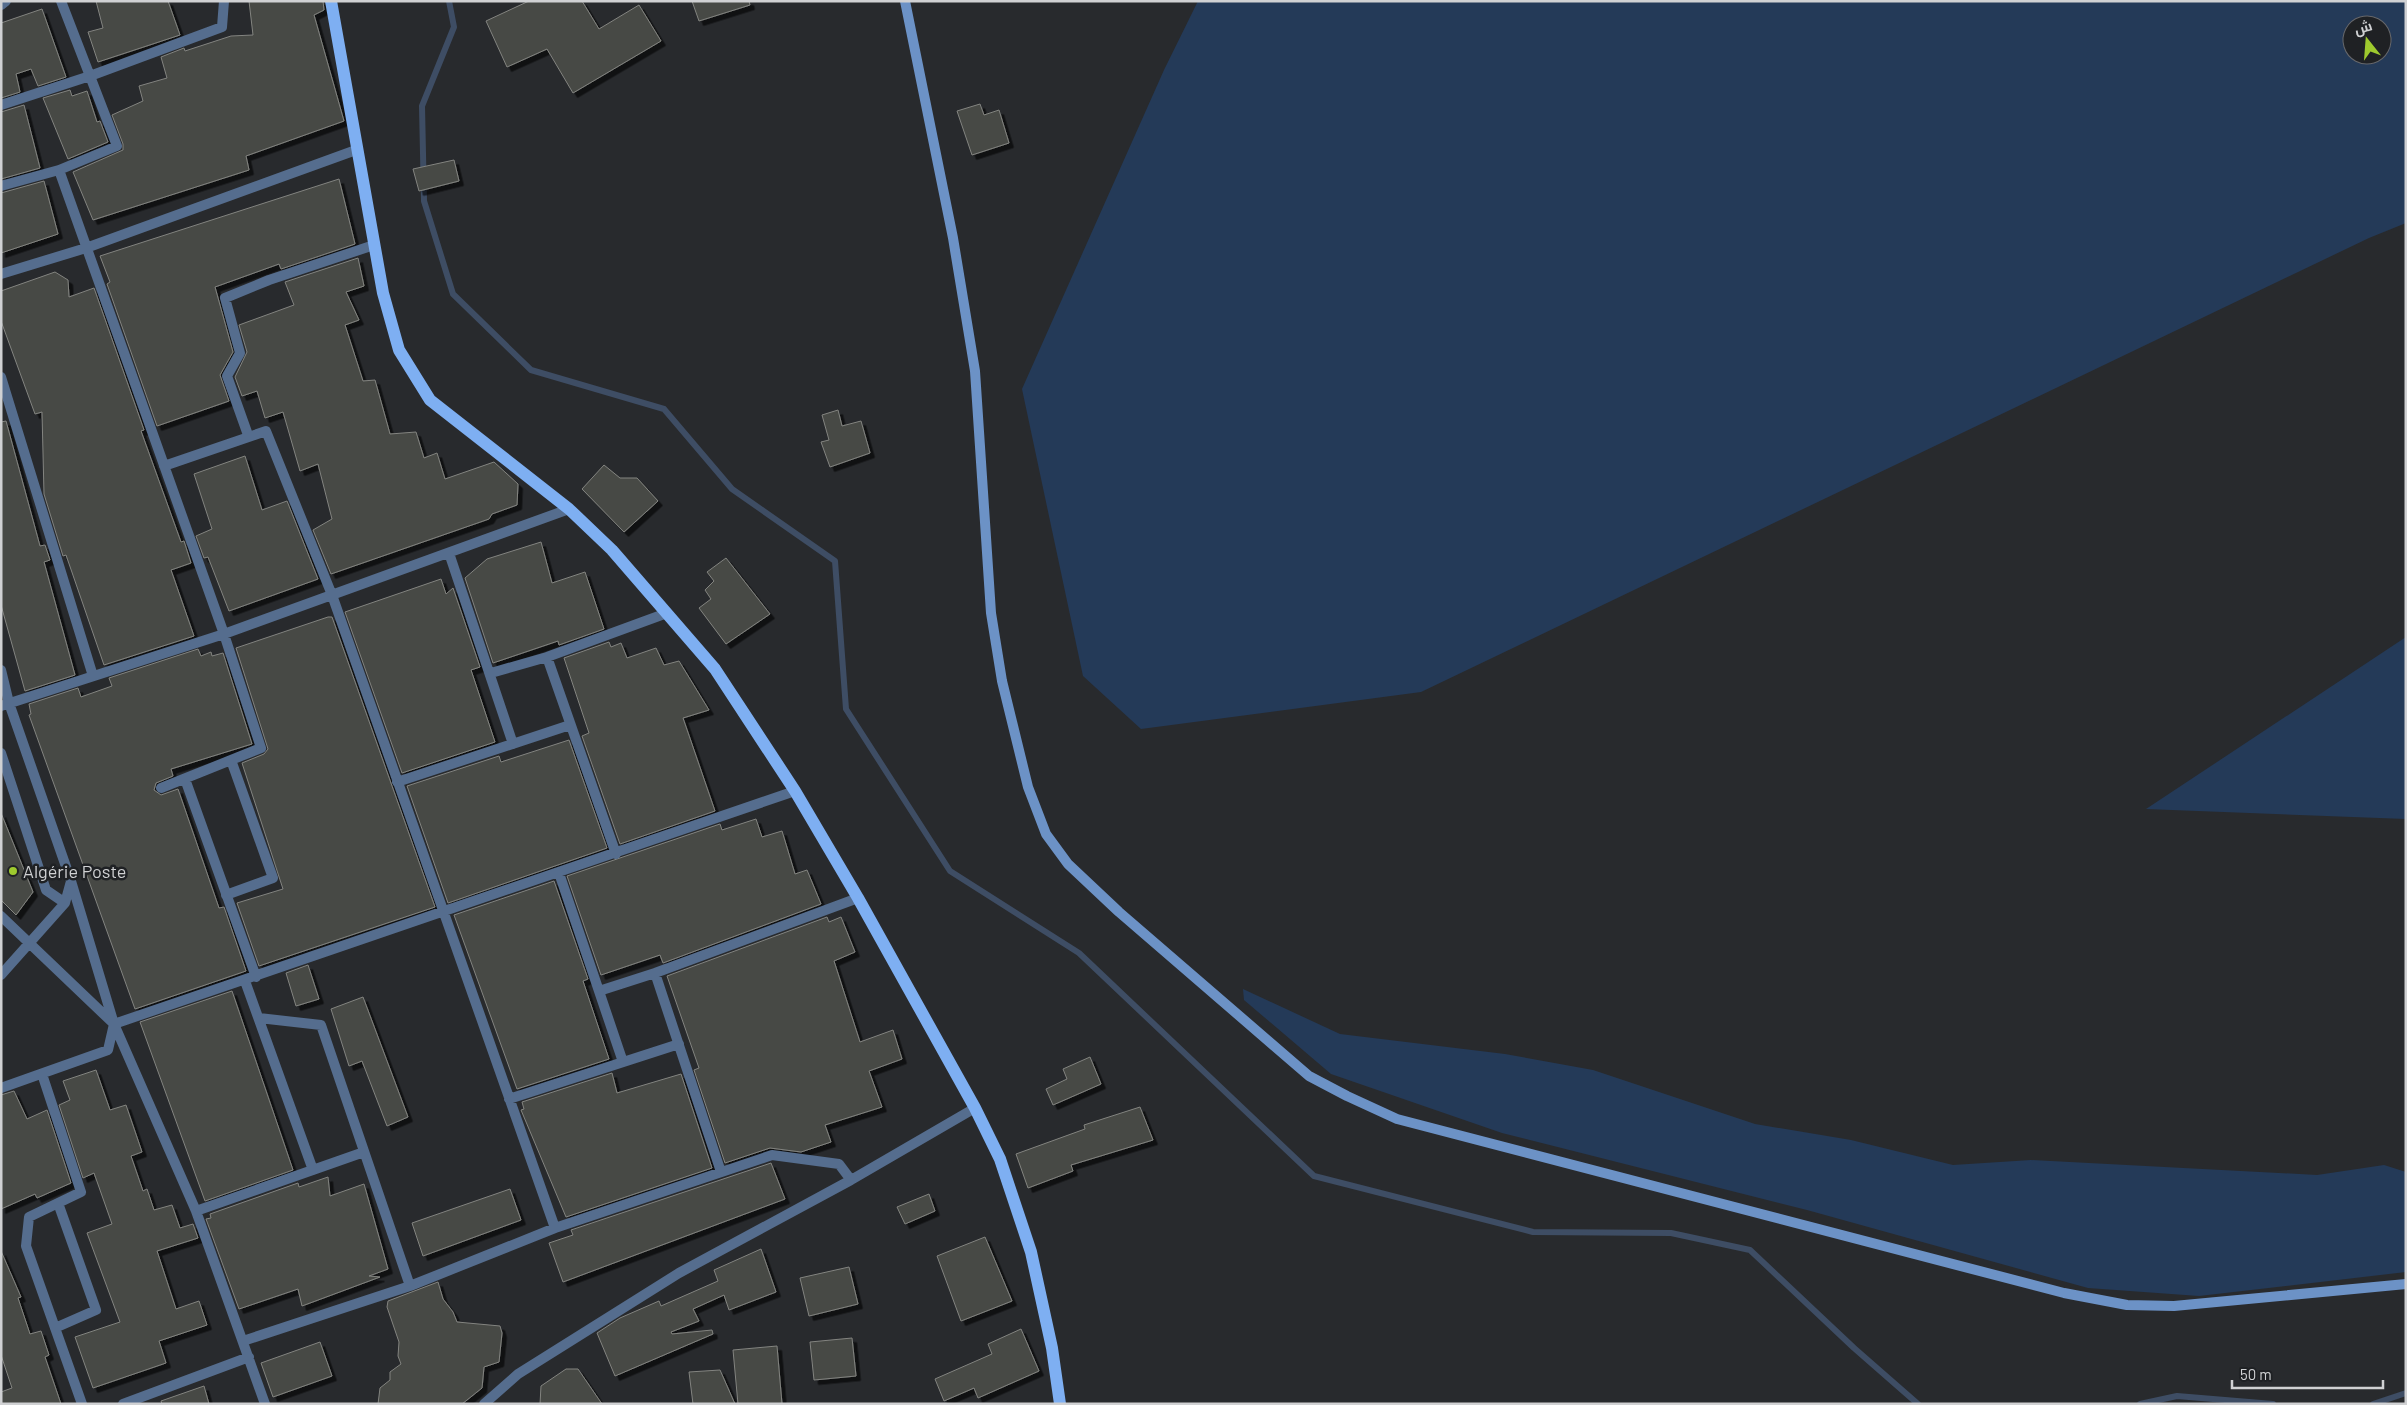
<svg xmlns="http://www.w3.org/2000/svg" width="2407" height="1405" viewBox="0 0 2407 1405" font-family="Barlow,Cairo,sans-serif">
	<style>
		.green { fill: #243a58; fill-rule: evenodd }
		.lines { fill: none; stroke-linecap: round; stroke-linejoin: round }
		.stream { stroke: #3e4d64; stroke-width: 6 }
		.building { fill: #464844; stroke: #838480; filter: url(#shadow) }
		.street { stroke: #556d8e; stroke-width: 10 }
		.secondary { stroke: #6c92c6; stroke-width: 10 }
		.primary { stroke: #7eaff2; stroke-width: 12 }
		.poi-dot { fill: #9eca2e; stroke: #1f2124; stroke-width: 2 }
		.labels { text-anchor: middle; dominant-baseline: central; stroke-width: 5; stroke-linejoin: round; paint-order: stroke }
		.poi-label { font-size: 18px; fill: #d0d1d3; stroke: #1f2124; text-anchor: start }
	</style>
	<defs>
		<filter id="shadow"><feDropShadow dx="4.5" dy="4.5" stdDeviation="0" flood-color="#0009"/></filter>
	</defs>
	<rect width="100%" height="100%" fill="#282a2d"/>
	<!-- green -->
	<path class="green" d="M1198,1H2406V223L2369,238L1421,692L1141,729L1083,676L1022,389L1164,70ZM2352,25H2382V55H2352Z
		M2406,637V819L2146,809Z
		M1243,989L1340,1034L1505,1054L1593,1070L1755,1124L1851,1140L1953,1165L2031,1160L2317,1175L2384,1165L2406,1172V1272L2199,1296L2088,1288L1807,1210L1502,1133L1331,1074L1244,1000Z"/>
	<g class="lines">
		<!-- stream -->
		<path class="stream" d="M449,1L454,27L422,106L424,201L453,294L531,370L664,409L732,489L835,561L846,709L950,871L1079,953L1314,1176L1533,1232L1671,1233L1750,1250L1854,1348L1918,1404
			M2140,1404L2177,1396L2273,1404
			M2373,1404L2406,1393"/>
	</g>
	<!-- building -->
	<path class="building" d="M96,1H168L180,35L98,62L88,32L103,28Z
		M249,1H323L324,10L314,15L344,121L246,156L249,170L93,220L73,172L123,150V144L112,115L143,101L139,86L167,78L161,57L184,48L185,51L231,36L253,35Z
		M529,1H582L599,29L639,5L661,41L573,93L547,49L507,67L486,21Z
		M692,1H749L750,5L699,21Z
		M42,9L66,77L38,86L31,69L16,74L20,92L1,98V23Z
		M70,90L72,96L87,91L97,122L100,121L108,142L68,159L43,98Z
		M980,104L984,115L999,110L1009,143L972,155L957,111Z
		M24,105L40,168L1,179V112Z
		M454,160L459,181L419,191L413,169Z
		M339,179L355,244L281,269L279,264L215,287L233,352L220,375L229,401L157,426L107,284L110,282L100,256Z
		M44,181L58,234L1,253V193Z
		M358,258L364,286L346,292L359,320L345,325L363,381L375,380L390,434L416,432L424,458L437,453L445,479L494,462L518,484L517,505L492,514L489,519L331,574L313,530L332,519L318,464L300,471L283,412L265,418L257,391L242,396L235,377L247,352L239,325L294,305L285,282Z
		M55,272L68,280L69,297L94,288L144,430L141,431L181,542L184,541L191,563L171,570L194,636L104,665L66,555L63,556L44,494L42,412L35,414L1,321V291Z
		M838,410L842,426L861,421L870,453L830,467L821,442L829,440L822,415Z
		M6,421L40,546L45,545L50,560L44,562L75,675L25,691L1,605V422Z
		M245,456L262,510L287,501L318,579L229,611L208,557L204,558L196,536L212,529L194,474Z
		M604,465L620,478H637L658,501L624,532L582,489Z
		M541,542L552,583L585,572L604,629L559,645L558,641L493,663L465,578L487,559Z
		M726,558L770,614L726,644L699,608L711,599L705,590L714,581L707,572Z
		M441,579L446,594L453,588L480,667L471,670L495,742L402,773L345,612Z
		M328,617H332L435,907L259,966L237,903L283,889L242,763L264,754L268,749L236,648Z
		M609,642L611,647L621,643L627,658L656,648L664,665L679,661L709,710L683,718L715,811L620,844L582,736L589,733L564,658Z
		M198,649L201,656L211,652L212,656L223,653L252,744L171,769L173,776L156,783L154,790L161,795L178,789L219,908L224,907L246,971L135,1009L29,715L31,714L29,704L78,688L81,697L112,686L109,678Z
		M569,740L607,848L448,903L407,786L499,756L501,762Z
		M1,813L33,892L16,915L1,900Z
		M756,819L762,837L782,831L795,874L807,870L821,904L663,963L660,955L601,975L567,876L720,824L722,830Z
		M554,881L588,979L583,981L609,1059L517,1089L454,915Z
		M827,917L829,922L841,917L855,952L834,961L860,1042L893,1030L902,1059L869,1071L882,1107L825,1125L831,1142L801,1152L770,1148L725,1163L694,1070L699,1068L667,976Z
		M308,965L319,999L296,1006L286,973Z
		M232,991L293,1170L205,1201L140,1022Z
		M363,997L408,1117L387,1126L362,1061L349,1066L331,1009Z
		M1090,1057L1101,1084L1053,1105L1046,1089L1067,1079L1063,1069Z
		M96,1070L110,1110L126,1105L142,1152L131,1156L143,1191L147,1189L154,1210L172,1205L180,1228L193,1224L198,1238L157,1251L176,1309L199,1301L207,1325L159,1341L166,1363L93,1388L75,1337L120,1322L87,1233L112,1224L94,1173L83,1178L59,1105L70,1100L63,1081Z
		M612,1073L617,1093L681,1074L712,1168L566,1217L521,1110L524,1109L522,1102Z
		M14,1091L27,1119L47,1110L71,1183L37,1198L35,1194L1,1209V1095Z
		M1140,1107L1153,1140L1071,1165L1073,1171L1028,1188L1016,1154L1085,1129L1084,1125Z
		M771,1163L785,1199L563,1282L549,1243L573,1235L571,1230Z
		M328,1177L330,1196L364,1184L388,1269L369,1276L380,1277L302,1306L298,1289L239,1309L206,1219L211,1218L210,1214L298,1183L299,1187Z
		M510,1189L521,1220L423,1256L412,1223Z
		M929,1194L935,1211L905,1224L897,1207Z
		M985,1237L1012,1301L961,1321L937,1256Z
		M761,1249L776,1292L729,1310L724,1295L693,1309L699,1321L671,1332L672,1334L712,1330L713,1334L615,1376L597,1333L620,1318L659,1301L661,1306L718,1281L714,1270Z
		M1,1251L21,1297L18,1298L30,1334L41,1331L49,1355L45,1357L61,1404H1V1392L12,1388L1,1355Z
		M849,1267L858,1304L809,1316L800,1278Z
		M438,1282L443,1299L453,1312L457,1322L500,1326L502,1333L499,1362L484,1367L482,1388L462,1404H378L380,1388L390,1380V1372L401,1364L398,1356L399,1342L387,1307L388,1301Z
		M1021,1329L1039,1371L978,1398L974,1388L944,1401L935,1379L992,1354L988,1344Z
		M852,1338L856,1376L814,1380L810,1342Z
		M320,1342L332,1376L273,1397L261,1363Z
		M777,1346L782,1404H738L733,1350Z
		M566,1369H578L602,1404H540L541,1386Z
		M720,1370L735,1404H693L689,1372Z
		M204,1386L209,1404H162L161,1401Z"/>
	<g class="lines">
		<!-- street -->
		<path class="street" d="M1,5L6,1
			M1,105L90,76L222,27L224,1
			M59,170L224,634L261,748L161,788
			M1,186L59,170L117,146L61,1
			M1,274L86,248L356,150
			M1,377L93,676
			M248,435L227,376L240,353L225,298L269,280L374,245
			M164,466L266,431L332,595L555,1228
			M449,553L513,744
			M547,657L616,854
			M1,670L9,703L71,881L65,903L1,975
			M491,673L547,657L667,613
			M1,706L224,634L569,509
			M1,753L46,890L65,903
			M185,779L256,977
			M397,782L570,725
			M559,873L623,1062
			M71,881L114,1024L196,1211L265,1404
			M226,895L273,878L231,760
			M1,916L114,1024L795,791
			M655,973L721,1172
			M245,981L313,1170
			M599,991L655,973L858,898
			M259,1018L321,1025L410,1286
			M42,1074L81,1192L29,1217L26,1246L82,1404
			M1,1088L108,1050L114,1024
			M509,1099L679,1044
			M196,1211L364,1152
			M55,1328L96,1310L58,1203
			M243,1341L410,1286L555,1228L772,1155L839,1164L851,1180
			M123,1404L249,1357
			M484,1404L518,1374L679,1273L851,1180L975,1108"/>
		<!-- secondary -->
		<path class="secondary" d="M905,1L953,238L975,371L991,613L1002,681L1028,787L1046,834L1068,864L1119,912L1309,1076L1347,1096L1397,1119L2064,1293L2127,1305L2174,1306L2406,1284"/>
		<!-- primary -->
		<path class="primary" d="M331,1L383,293L399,350L430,400L569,509L612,550L715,669L795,791L858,898L975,1108L1000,1159L1031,1252L1052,1348L1060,1404"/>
	</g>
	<!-- markers -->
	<circle class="poi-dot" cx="13" cy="871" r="5"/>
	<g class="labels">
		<!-- poi labels -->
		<g class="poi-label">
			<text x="23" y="871">Algérie Poste</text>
		</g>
	</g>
	<!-- border -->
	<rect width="2407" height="1405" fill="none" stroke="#d0d1d3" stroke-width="5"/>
	<!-- north arrow -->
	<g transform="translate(2367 40) rotate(343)"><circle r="24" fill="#1f2124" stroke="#66676a"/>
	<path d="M0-4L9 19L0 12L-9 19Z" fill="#9eca2e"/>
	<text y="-8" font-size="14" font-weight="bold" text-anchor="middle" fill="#d0d1d3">ش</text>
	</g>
	<!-- scale -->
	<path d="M2232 1380v8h151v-8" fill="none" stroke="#d0d1d3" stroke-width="2.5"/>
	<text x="2240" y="1380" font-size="15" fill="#d0d1d3" stroke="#1f2124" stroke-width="4" paint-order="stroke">50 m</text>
</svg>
